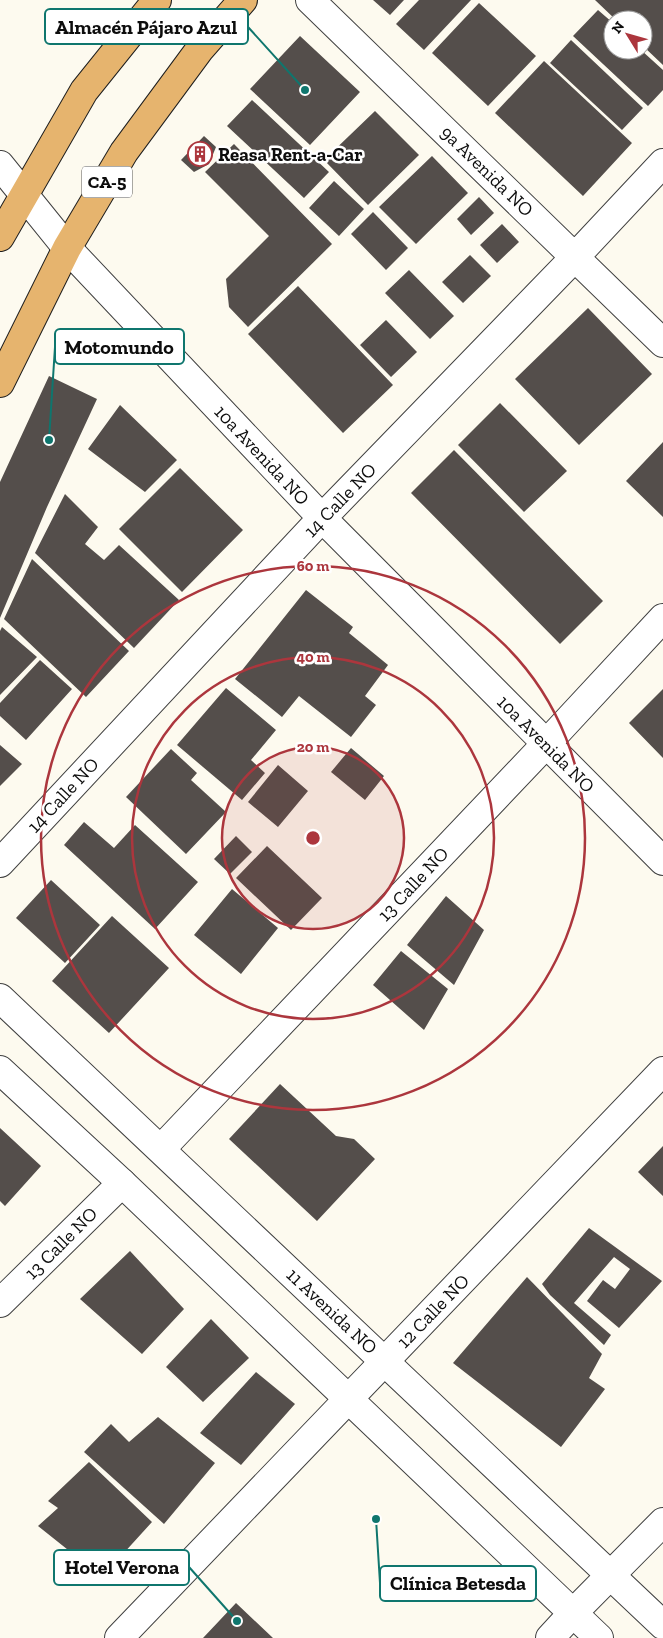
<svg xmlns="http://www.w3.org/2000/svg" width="663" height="1638" viewBox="0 0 663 1638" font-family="'Zilla Slab',serif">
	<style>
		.building { fill: #544e4b }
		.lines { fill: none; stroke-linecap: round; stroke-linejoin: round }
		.minor-casing { stroke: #404040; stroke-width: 30 }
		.tertiary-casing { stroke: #404040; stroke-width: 30 }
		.trunk-casing { stroke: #1e1e1e; stroke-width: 30 }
		.minor { stroke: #fff; stroke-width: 28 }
		.tertiary { stroke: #fff; stroke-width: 28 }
		.trunk { stroke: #e6b46e; stroke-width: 28 }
		.ring { fill: none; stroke: #ac363d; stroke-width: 2.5 }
		.labels { text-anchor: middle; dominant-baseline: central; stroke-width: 5; stroke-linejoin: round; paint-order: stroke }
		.shield { fill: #fff; stroke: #565656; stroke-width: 1 }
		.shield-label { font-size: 18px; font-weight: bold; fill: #0d0d0d }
		.poi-label { font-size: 19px; font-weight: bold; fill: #0d0d0d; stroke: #fff; text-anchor: start }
		.street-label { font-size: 19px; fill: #0d0d0d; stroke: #fff }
		.centre { fill: #ac363d; stroke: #fff; stroke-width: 2.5 }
		.ring-label { font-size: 15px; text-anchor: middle; font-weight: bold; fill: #ac363d; stroke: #fff; stroke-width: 5; stroke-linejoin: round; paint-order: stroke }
		.leader { fill: none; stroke: #0f766e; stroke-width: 2 }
		.callout-dot { fill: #0f766e; stroke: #fff; stroke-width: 2 }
		.callout { fill: #fff; stroke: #0f766e; stroke-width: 2 }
		.callout-label { font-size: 20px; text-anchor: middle; font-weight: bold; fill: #0d0d0d }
	</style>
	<rect width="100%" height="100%" fill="#fdfaef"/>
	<!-- building -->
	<path class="building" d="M373,0H404L390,15Z
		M419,0H471L424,50L396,24Z
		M595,0H663V65L643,46V20H616Z
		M479,3L536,56L488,106L432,53Z
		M598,10L613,23V50H641L663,70V90L648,106L573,36Z
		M300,36L360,92L310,145L250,89Z
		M571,40L643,108L622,130L550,63Z
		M544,61L632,143L583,196L495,113Z
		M252,100L329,172L304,198L227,126Z
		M375,111L419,155L368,205L324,160Z
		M204,136L216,147L209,164L194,172L181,160Z
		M234,144L332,244L248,327L229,307L226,279L269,236L205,172Z
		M432,156L468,193L416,244L379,207Z
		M334,181L364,209L339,236L309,208Z
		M479,197L494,213L471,235L457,219Z
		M373,212L408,248L386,270L351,234Z
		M502,224L519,242L497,263L480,245Z
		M470,255L491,276L463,303L442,282Z
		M409,270L454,316L430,339L385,293Z
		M298,286L393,385L343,433L248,334Z
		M588,308L652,374L579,445L515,379Z
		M386,320L417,352L391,377L360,345Z
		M49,376L97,399L47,507L0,618V482Z
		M500,403L567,471L524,512L458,445Z
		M120,405L177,460L145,492L88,449Z
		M663,442V517L626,481Z
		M454,450L603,601L560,644L411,493Z
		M180,468L243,530L182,592L119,529Z
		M65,494L98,527L85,544L104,560L119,545L179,600L134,648L35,553Z
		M32,559L129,651L86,697L4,619Z
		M306,590L353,627L349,633L388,665L365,696L376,705L351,737L299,696L282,717L235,679Z
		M2,627L37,657L0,695V631Z
		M40,660L72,689L26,740L0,716V703Z
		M226,688L276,730L251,760L265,773L242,800L177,745Z
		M663,689V758L629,723Z
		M0,745L22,764L0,786Z
		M351,748L384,776L365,800L331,772Z
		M171,749L197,773L191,780L226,812L186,854L126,797Z
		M278,765L308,791L278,827L248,802Z
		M84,822L114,848L135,825L198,882L155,929L64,845Z
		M236,836L252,852L230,874L214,859Z
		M267,846L322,898L291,930L236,878Z
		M51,880L100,925L65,963L16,918Z
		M232,889L278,928L241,974L194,935Z
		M446,896L484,930L454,985L407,945Z
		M112,916L169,968L109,1033L52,981Z
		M401,951L448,989L424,1030L373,985Z
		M280,1084L336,1136L354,1139L375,1159L317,1221L229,1139Z
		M0,1128L41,1166L5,1206L0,1201Z
		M663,1146V1196L638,1172Z
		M589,1228L662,1281L619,1328L587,1301L603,1280L615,1289L630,1269L614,1257L574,1303L611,1335L604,1345L550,1295L542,1284Z
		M130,1251L184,1309L142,1354L80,1299Z
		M527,1277L602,1354L589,1378L605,1389L561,1447L453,1363Z
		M211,1319L249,1358L203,1402L166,1367Z
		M256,1372L295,1404L241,1465L200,1433Z
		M158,1417L215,1463L164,1524L84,1452L111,1424L129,1442Z
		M89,1462L152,1522L102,1577L38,1526L58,1508L48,1501Z
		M236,1603L273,1638H203Z"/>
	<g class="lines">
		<defs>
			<path id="minor" d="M310,0L663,343
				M0,165L67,248L322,518L663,861
				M0,863L322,518L575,257L663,163
				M161,1149L546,744L663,618
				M0,1303L122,1183
				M119,1638L663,1071
				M550,1638L573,1613L663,1522"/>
			<path id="tertiary" d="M0,998L663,1625
				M0,1070L122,1183L599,1638"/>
			<path id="trunk" d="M0,237L84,91L157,0
				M0,383L67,248L124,152L200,49L243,0"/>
		</defs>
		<!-- minor casing -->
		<use href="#minor" class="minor-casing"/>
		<!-- tertiary casing -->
		<use href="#tertiary" class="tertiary-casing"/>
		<!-- trunk casing -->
		<use href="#trunk" class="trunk-casing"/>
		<!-- minor -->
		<use href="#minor" class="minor"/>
		<!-- tertiary -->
		<use href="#tertiary" class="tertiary"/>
		<!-- trunk -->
		<use href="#trunk" class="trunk"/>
	</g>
	<!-- distance rings -->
	<circle cx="313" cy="838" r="91" fill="#ac363d" fill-opacity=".12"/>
	<g class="ring">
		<circle cx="313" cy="838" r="91"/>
		<circle cx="313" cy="838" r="181"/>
		<circle cx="313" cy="838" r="272"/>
	</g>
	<!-- icons -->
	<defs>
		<symbol id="building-ring" viewBox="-11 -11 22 22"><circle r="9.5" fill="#fff" stroke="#ac363d" stroke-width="1.5"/><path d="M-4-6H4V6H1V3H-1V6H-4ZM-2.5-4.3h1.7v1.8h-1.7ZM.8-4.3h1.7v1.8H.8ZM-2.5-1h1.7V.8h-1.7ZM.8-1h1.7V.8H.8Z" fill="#ac363d"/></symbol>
	</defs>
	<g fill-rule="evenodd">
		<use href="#building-ring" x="186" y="140" width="28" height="28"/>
	</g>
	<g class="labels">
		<!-- shield labels -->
		<rect class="shield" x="82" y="166.5" width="50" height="31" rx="4"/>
		<g class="shield-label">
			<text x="107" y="182">CA-5</text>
		</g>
		<!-- poi labels -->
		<g class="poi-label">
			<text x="218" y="154">Reasa Rent-a-Car</text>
		</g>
		<!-- street labels -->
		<g class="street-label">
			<text transform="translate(487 171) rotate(44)">9a Avenida NO</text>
			<text transform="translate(262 455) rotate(47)">10a Avenida NO</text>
			<text transform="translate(340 500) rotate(-46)">14 Calle NO</text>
			<text transform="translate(546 744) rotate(45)">10a Avenida NO</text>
			<text transform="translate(63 795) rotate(-47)">14 Calle NO</text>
			<text transform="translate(413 884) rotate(-47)">13 Calle NO</text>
			<text transform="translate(61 1243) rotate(-45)">13 Calle NO</text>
			<text transform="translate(332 1311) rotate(43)">11 Avenida NO</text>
			<text transform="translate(433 1311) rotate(-46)">12 Calle NO</text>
		</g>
	</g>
	<circle cx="313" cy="838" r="8" class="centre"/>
	<g class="ring-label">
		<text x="313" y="571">60 m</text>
		<text x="313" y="662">40 m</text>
		<text x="313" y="752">20 m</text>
	</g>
	<!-- callouts -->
	<path class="leader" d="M305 90L248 27M49 440L55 347M237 1621L189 1567M376 1519L380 1583"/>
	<g class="callout-dot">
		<circle cx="305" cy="90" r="5"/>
		<circle cx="49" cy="440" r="5"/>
		<circle cx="237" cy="1621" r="5"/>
		<circle cx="376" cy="1519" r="5"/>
	</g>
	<g class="callout">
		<rect x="45" y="9" width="203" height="35" rx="5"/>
		<rect x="55" y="329" width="129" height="35" rx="5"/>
		<rect x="54" y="1550" width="135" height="35" rx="5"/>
		<rect x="380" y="1566" width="156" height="35" rx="5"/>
	</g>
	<g class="callout-label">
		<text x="146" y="34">Almacén Pájaro Azul</text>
		<text x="119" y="354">Motomundo</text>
		<text x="122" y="1574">Hotel Verona</text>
		<text x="458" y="1590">Clínica Betesda</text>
	</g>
	<!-- north arrow -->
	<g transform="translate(628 35) rotate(307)"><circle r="24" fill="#ffffff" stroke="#9e9e9e"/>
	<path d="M0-4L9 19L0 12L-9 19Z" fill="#ac363d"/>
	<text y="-8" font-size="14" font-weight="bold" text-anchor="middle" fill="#0d0d0d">N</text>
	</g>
</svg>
